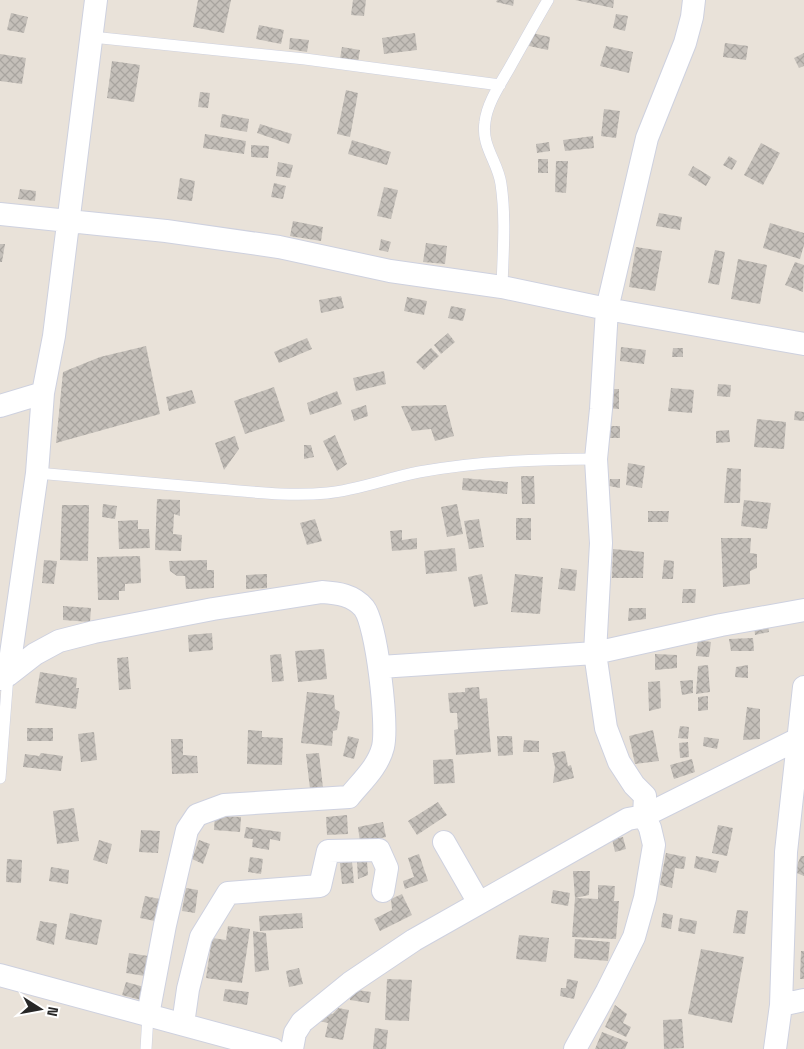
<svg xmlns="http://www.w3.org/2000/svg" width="804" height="1049" viewBox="0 0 804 1049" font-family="'Space Grotesk',sans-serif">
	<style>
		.building { fill: url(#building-cross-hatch) }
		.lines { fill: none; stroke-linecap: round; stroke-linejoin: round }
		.service-casing { stroke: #ced1df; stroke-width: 12 }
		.minor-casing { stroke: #ced1df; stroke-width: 24 }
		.service { stroke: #fff; stroke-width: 11 }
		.minor { stroke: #fff; stroke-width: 22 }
	</style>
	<defs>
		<pattern id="building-cross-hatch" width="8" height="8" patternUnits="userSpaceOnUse" patternTransform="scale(1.25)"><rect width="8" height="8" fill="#c4bfb9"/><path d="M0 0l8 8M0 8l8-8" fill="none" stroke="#a8a49f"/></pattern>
	</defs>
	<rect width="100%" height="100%" fill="#e9e2d9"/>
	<!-- building -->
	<path class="building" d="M198,0H231L224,33L193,27Z
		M353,0H366L364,16L351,15Z
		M497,0H514L513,6L496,2Z
		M575,0H614L613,8Z
		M11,13L28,17L24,33L7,30Z
		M616,14L628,16L625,31L613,28Z
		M259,25L284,30L281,44L256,39Z
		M415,33L417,50L384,54L382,38Z
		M532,33L550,37L548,50L529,46Z
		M290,38L309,40L307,52L289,49Z
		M725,43L748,46L746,60L723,57Z
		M606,46L633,52L629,73L600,66Z
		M342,47L360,50L358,62L340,59Z
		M804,53V66L799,68L794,58Z
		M0,54L26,58L22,84L0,81Z
		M112,61L140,65L134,102L107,98Z
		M346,90L358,93L350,137L337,134Z
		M200,92L210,93L208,108L198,107Z
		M604,109L620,111L616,138L601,136Z
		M222,114L249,119L247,132L220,127Z
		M260,124L292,134L289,144L257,133Z
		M205,134L246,141L244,154L203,148Z
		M593,136L594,148L565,151L563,140Z
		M352,140L391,152L387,165L348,154Z
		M549,142L550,151L537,153L536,144Z
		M761,143L780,153L763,185L744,175Z
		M251,145L269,146L268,158L251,157Z
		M729,156L737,161L732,170L723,165Z
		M538,159H548V173H538Z
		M556,161H568L566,193L555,192Z
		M278,162L293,165L290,178L276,176Z
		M693,166L711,177L706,186L688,175Z
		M180,178L195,181L192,201L177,199Z
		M274,183L286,186L283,199L271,197Z
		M384,187L398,190L391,219L377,216Z
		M20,189L36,191L35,201L18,199Z
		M659,213L682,217L680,230L656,226Z
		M293,221L323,227L321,241L290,236Z
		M770,223L804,233V245L800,259L763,248Z
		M381,239L391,242L388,252L379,250Z
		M426,243L447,246L445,264L423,262Z
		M0,244H5L2,262H0Z
		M636,247L662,251L655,291L629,287Z
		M715,250L725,252L719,285L708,283Z
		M738,259L767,265L760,304L731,299Z
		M795,262L804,265L803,292L785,285Z
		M341,296L344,308L321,313L319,300Z
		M407,297L427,301L424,315L404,311Z
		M451,306L466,309L463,321L448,318Z
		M448,333L455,342L441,354L434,345Z
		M307,338L312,349L279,363L274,352Z
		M146,346L160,414L56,443L63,372L100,357Z
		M621,347L646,350L644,364L620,361Z
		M431,348L439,356L424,370L416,362Z
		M673,348H683V357H672Z
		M384,371L386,384L356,391L353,378Z
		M718,384L731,385L730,397L717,396Z
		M274,387L285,421L245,434L234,401Z
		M671,388L694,390L692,413L668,411Z
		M606,389H619V409L606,408Z
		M192,390L196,403L169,411L166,397Z
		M337,391L342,404L310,415L307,403Z
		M366,405L368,416L354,421L351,410Z
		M446,405L454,436L435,441L431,429L412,431L401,406Z
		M795,411L804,412V421L794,420Z
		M757,419L786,422L784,449L754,447Z
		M609,426H620V438H609Z
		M729,430L730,442L716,443V431Z
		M335,435L347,464L337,471L323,441Z
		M235,436L239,449L224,470L215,443Z
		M304,445H311L314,457L304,459Z
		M628,463L645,466L642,488L626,485Z
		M727,468L741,469L740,503H724Z
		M521,476H534L535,504H522Z
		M463,478L508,482L507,494L462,490Z
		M610,479H620V488L609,486Z
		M157,499L180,500V516L174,514L173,534L182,535L181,551L155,550Z
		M744,500L771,503L767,529L741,526Z
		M103,504L117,506L115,519L102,517Z
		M457,504L463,534L447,537L441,507Z
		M62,505H89L88,561L60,560Z
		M648,511H669L668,522H648Z
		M516,518H531V540H516Z
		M315,519L322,541L307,545L300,523Z
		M479,519L484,547L469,549L464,521Z
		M138,520V529H149L150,548L119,549L118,521Z
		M402,530V540L417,538V549L392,551L390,531Z
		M721,538H751L750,553L757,554V568L750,571V584L723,587Z
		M455,548L457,571L426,574L424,551Z
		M613,549L644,552L643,578H612Z
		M140,556L141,583L125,584V591H119V600H98L97,557Z
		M44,560L57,561L54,584L42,583Z
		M207,560V570H214V588L186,589L185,576H177L170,571L169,561Z
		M664,560L674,561L673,579H662Z
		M561,568L577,570L575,591L558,589Z
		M267,574V588L246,589V575Z
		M482,574L488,604L474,607L468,577Z
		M515,574L543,577L540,614L511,612Z
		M683,589H696L695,603H682Z
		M63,606L91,608L90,622L63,620Z
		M629,608H646V619L628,621Z
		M767,621L769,632L755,635L754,624Z
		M212,633L213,650L189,652L188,635Z
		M753,638L754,651H731L729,639Z
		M698,640L711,642L709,657L696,656Z
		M324,649L327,679L298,682L295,651Z
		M281,654L284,681L272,682L270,655Z
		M655,654L677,655V668L655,670Z
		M128,657L131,689L119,690L117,658Z
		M708,665L710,692L696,694L698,666Z
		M748,665V678L735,677L736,667Z
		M40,672L77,678L76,688H79L76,709L35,703Z
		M693,680V693L682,695L680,681Z
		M660,681L661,708L649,711L648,682Z
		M479,687L480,699L487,698L491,752L456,755L454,730L458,729L457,713H450L448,693L465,692V688Z
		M307,692L334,695L335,709L340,712L337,730L333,731L332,746L301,743Z
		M708,696V710L698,711V697Z
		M747,707L760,709V739L743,740Z
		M680,726L689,727L688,739L678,738Z
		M27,728H53V741H27Z
		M248,730L262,731V737L283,738L282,765L247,764Z
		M653,730L659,761L635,764L629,736Z
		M94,732L97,760L81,762L78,734Z
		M348,736L359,739L354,759L343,756Z
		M497,736H512L513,755L498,756Z
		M704,737L719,739L717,749L703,746Z
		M171,739H183V755L197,756L198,773L172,774Z
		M524,740L539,741V752H523Z
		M688,742L689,757L680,758L679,743Z
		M565,751L568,766L571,765L574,778L553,783L555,767L552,753Z
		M41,753L63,756L61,771L23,767L25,754L39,756Z
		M319,753L323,788L310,789L306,754Z
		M453,759L455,783L434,784L433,760Z
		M692,759L695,772L674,779L670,765Z
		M438,802L447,815L417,835L408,821Z
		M74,808L79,841L57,844L53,811Z
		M347,815L348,834L327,835L326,817Z
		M215,816L241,817L240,832L214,830Z
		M383,822L386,837L360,842L358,827Z
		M718,825L733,828L727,856L712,853Z
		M246,827L281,832L280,841L270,839L269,850L252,847L253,839L244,838Z
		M141,830L160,831L158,853L139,852Z
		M623,837L626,849L615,852L612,839Z
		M99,840L112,844L107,864L93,860Z
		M199,840L210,844L203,864L192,859Z
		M666,853L686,857L684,869L675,868L672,888L660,885Z
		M419,854L428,881L405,889L403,881L414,877L408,858Z
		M696,856L719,861L716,873L694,868Z
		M801,856H804V876L794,872Z
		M250,857L263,859L261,874L248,872Z
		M7,859L22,860L21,883L6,882Z
		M357,861H367L368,875L358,879Z
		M352,862L354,883L342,884L340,863Z
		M51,867L69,870L68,884L49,881Z
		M573,871H590L589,895L575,898Z
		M598,885L615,886L614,901H619L616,939L572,937L575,898L598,899Z
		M186,888L198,890L195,913L182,911Z
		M553,890L570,893L568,906L551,903Z
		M402,894L412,915L380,931L374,919L392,910L391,899Z
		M145,896L160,899L155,921L140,918Z
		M737,910L748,911L745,934L733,933Z
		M70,913L102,920L97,945L65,939Z
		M302,913L303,928L260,931L259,916Z
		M663,913L673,915L671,929L661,927Z
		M680,918L697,921L695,934L678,931Z
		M40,921L57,924L54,945L36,940Z
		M228,926L250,929L242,983L206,978L212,938L226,940Z
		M253,931L266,933L269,970L255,972Z
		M519,935L549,938L546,962L516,959Z
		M575,939L610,942L608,961L574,958Z
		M701,949L744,957L732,1023L688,1014Z
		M801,951H804V979H800Z
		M129,953L148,956L145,976L126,973Z
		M299,968L303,984L289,987L286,971Z
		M387,979L412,980L409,1021L385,1020Z
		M567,979L578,981L574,999L560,996L561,988H566Z
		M126,982L148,988L145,1001L122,995Z
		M225,989L249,992L247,1005L223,1001Z
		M351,989L371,992L369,1003L350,1000Z
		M615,1005L627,1014L623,1023L631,1027L626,1037L605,1027Z
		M338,1008L349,1010L343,1040L325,1037L328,1023L319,1021L321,1011L333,1014Z
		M682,1019L684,1048L664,1049L663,1020Z
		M375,1028L388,1030L386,1049H373Z
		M602,1032L628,1042L625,1049H595Z"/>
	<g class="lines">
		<defs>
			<path id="service" d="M92,37L305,59L500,85
				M502,287C503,253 506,218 501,184C498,162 481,146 485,122C487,103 501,83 510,67C523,44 535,22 548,0
				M37,473C93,478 150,483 206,488C246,491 287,497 327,493C358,490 388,478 419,472C477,461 537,459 596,459
				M0,778L8,675
				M146,1049L148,1015"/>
			<path id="minor" d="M0,214L166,231L279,247L390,271L502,287L607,309L804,344
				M0,406L43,393
				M380,667L595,653L721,625L804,610
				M8,675L35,654L59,641L94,632L213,609L322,592C338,593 353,595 364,608C377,625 388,725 383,747C378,767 362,781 349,797L224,805L197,815L187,830L165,925L148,1015
				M1,679L8,675L37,473L43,393L54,336L96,0
				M444,842L479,903
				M0,975L273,1049
				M781,1005L804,1000
				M183,1024L188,989L201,937L228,893L320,886L328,851L379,850L387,868L383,891
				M292,1049L295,1033L302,1022L350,983L414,940L628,819L644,816L804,736
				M575,1049L607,991L634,937L645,898L654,845L650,828L644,816L645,796L634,785L619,762L606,728L595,653L601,543L596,459L601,409L607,309L647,138L685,43L692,17L694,0
				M775,1049L781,1005L786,852L804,687"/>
		</defs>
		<!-- service casing -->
		<use href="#service" class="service-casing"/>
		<!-- minor casing -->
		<use href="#minor" class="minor-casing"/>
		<!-- service -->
		<use href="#service" class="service"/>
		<!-- minor -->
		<use href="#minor" class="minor"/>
	</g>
	<!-- north arrow -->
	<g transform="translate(40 1009) rotate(101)" stroke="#ffffff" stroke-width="4" paint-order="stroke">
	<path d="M0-4L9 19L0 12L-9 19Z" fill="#272727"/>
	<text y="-8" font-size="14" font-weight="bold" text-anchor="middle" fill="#272727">N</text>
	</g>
</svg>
